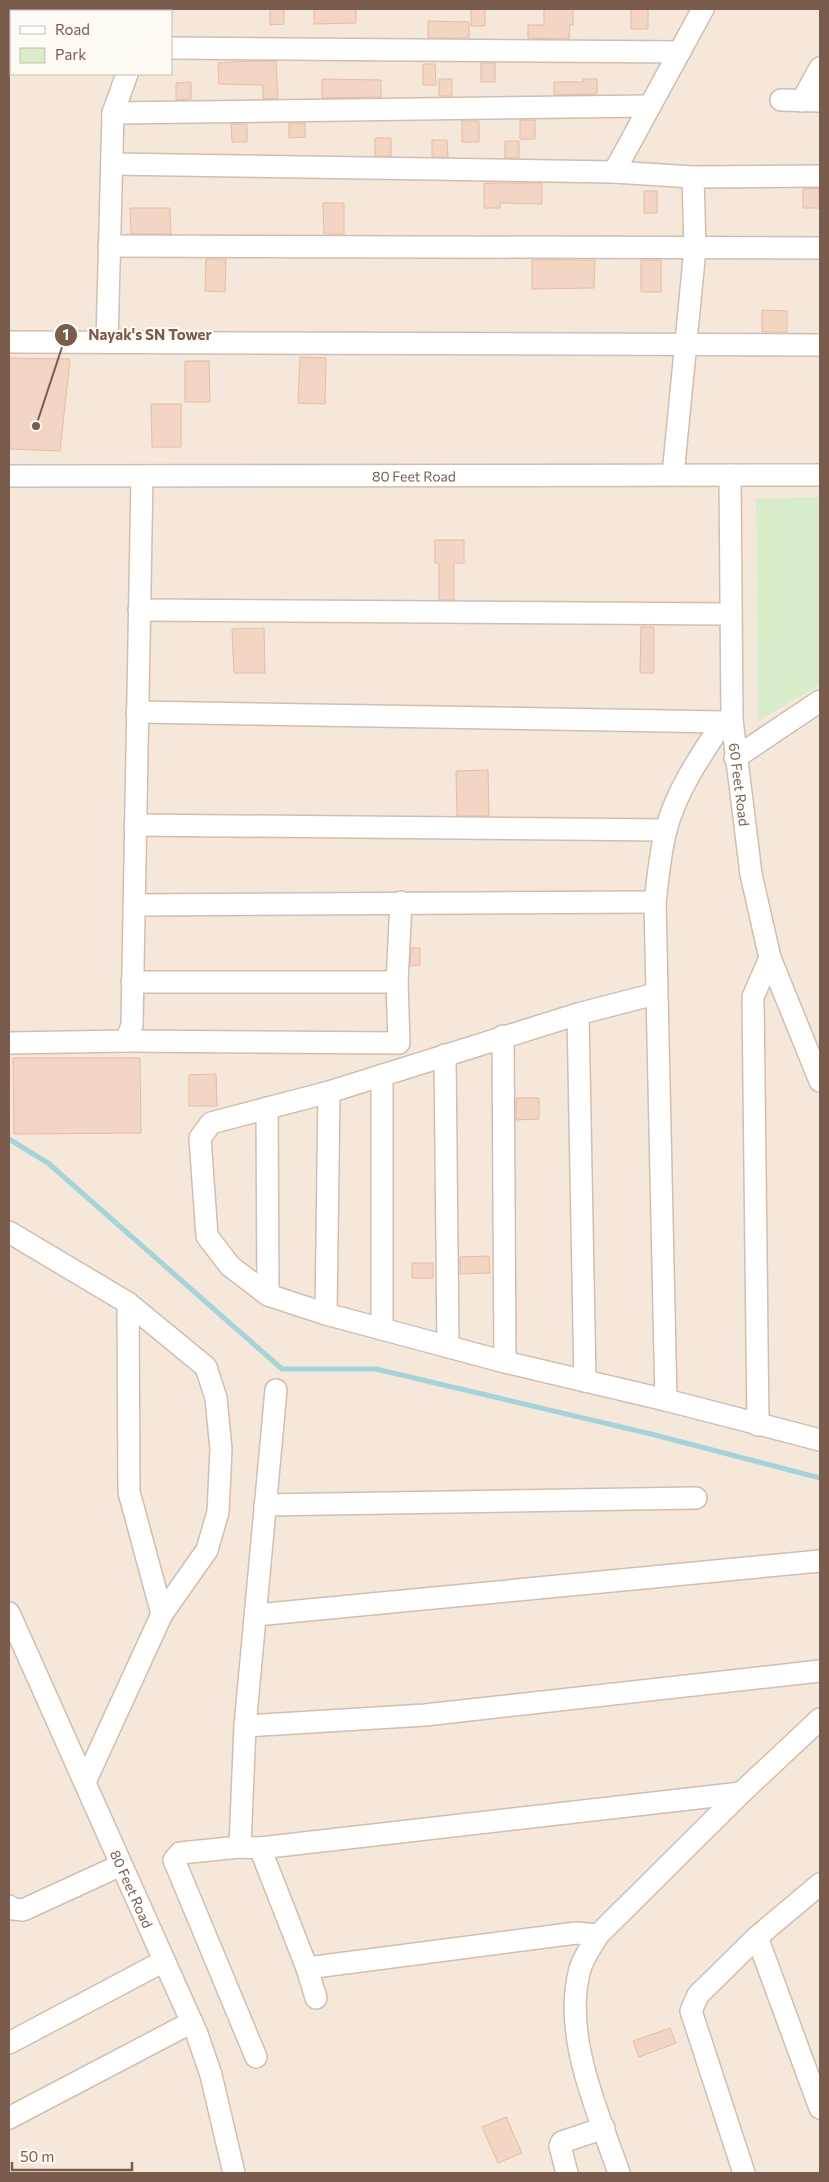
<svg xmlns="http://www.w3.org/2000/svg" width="829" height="2182" viewBox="0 0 829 2182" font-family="Commissioner,sans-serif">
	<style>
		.residential { fill: #f5e8da; fill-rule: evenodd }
		.green { fill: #d8ecc9 }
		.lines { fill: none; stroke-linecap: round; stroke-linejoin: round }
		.stream { stroke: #a5d3da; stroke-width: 5 }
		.building { fill: #f3d5c3; stroke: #e6bba3 }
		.minor-casing { stroke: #d1beb0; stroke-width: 24 }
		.minor { stroke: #fff; stroke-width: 21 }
		.labels { text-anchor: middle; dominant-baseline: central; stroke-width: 4; stroke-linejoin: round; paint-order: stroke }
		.street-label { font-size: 14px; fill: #7a5c4d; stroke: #fffaf3 }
		.leader { fill: none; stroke: #7a5c4d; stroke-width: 2 }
		.callout-dot { fill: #7a5c4d; stroke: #fffaf3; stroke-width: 2 }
		.mark-label { font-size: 15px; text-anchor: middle; font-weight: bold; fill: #fff }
		.callout-label { font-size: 15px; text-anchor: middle; font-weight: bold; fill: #7a5c4d; stroke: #fffaf3; stroke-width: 4; stroke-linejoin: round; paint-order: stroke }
	</style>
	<rect width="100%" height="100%" fill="#fdf6ec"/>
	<!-- residential -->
	<path class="residential" d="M9,9H820V497L756,498L758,720L820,685V2173H9ZM11,11H171V74H11Z"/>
	<!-- green -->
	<path class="green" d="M820,497V685L758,721L756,498Z"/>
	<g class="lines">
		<!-- stream -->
		<path class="stream" d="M9,1139L48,1163L282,1369H376L651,1434L820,1478"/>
	</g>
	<!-- building -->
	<path class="building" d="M270,9H284V24L270,25Z
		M314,9H356V23L314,24Z
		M471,9H485V26H471Z
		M544,9H573V25H570L569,39L528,38V25H544Z
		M631,9H648V29H631Z
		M428,21L469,22V38H428Z
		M249,61H276L278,98L263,99V85L219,84L218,63Z
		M481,63H495V82H481Z
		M423,64H435L436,85H423Z
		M322,79L381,80V97L322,98Z
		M439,79H452V96H439Z
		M583,79H597V94L554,95V82H583Z
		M191,82V99L176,100V83Z
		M520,120H535V139H520Z
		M462,121H479V142H462Z
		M289,123H305V137L289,138Z
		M231,124H247V142H232Z
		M375,138H391V156H375Z
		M432,140H447L448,157H432Z
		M505,141H519V158H505Z
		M484,183H542V204L500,203V208H484Z
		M819,188V208H803V189Z
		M644,191H657V213H644Z
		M323,203H344V234H324Z
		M130,208H170L171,234H131Z
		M206,259H226L225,292L205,291Z
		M532,260H595L594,288L532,289Z
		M641,260H661V292H641Z
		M762,310L787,311V332H762Z
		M300,357L326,358L325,404L298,403Z
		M9,358L70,359L60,451L10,449Z
		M185,361H209L210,402H185Z
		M151,404H181V447H152Z
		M435,540H464V563H454V600H439V563H435Z
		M641,627H654V673H640Z
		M264,628L265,673H234L232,629Z
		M488,770L489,816H457L456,771Z
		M411,948H420V965L410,966Z
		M13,1058H140L141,1133L14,1134Z
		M216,1074L217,1106H189V1075Z
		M516,1098H539V1119L516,1120Z
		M489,1256L490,1273L460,1274V1257Z
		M412,1263H433V1278H412Z
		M670,2028L676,2043L639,2057L633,2041Z
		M506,2117L522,2153L498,2163L482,2127Z"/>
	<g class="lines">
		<defs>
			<g id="minor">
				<path d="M16,11V9"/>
				<path d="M148,11L149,9"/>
				<path d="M9,44L11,32"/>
				<path d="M171,48L680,52"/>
				<path d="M781,100L820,101"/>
				<path d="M802,101L820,68"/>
				<path d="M113,113L650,106"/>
				<path d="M112,164L614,172L693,177"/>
				<path d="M614,172L703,9"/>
				<path d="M109,246L820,248"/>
				<path d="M9,342L820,345"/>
				<path d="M107,342L113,113L127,74"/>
				<path d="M673,475L695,249L693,177L820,176"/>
				<path id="s1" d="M730,475L732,720L751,874L770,958L820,1081"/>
				<path id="s2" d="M9,476L820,475"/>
				<path d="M139,610L729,614"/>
				<path d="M137,712L723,722L732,720"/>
				<path d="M723,722C701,755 676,791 666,830C660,853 658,878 655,902L666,1400L820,1440"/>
				<path d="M735,758L820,701"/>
				<path d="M135,825L666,830"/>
				<path d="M134,905L655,902"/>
				<path d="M132,982H397L401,902"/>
				<path d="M655,994L578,1014L329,1092L211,1123L200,1138L207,1236L230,1266L268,1295L326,1314L505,1362L666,1400"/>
				<path d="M578,1014L585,1381"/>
				<path d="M503,1036L505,1362"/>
				<path d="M126,1041L399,1043L397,982"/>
				<path d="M9,1043L126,1041L132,1025L142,477"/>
				<path d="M445,1055L448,1347"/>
				<path d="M267,1108L268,1295"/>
				<path d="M9,1232L128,1303L206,1367L216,1398L221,1449L218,1512L207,1550L162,1614L85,1782"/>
				<path d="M128,1303L129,1492L162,1614"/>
				<path d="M326,1314L329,1092"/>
				<path d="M382,1329V1075"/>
				<path d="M276,1390L245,1726L240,1847L260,1848L307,1968L576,1933L598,1935C592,1946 583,1958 580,1969C562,2035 598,2112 619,2173"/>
				<path d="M758,1425L753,997L770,958"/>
				<path d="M265,1505L696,1498"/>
				<path id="s3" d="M9,1613L197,2034L211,2075L234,2173"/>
				<path d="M256,1615L820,1561"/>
				<path d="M245,1726L425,1715L820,1671"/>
				<path d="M240,1847L180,1853L174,1860L256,2057"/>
				<path d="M260,1848L741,1793"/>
				<path d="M9,1906L13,1909L23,1910L121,1865"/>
				<path d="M598,1935L741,1793L820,1719"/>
				<path d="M757,1937L820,2108"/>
				<path d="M307,1968L316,1998"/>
				<path d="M9,2043L164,1961"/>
				<path d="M9,2118L192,2022"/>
				<path d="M567,2173L560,2146L562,2142L604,2128"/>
				<path d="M744,2173L691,2011L698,1995L757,1937L820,1884"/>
			</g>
		</defs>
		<!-- minor casing -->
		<use href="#minor" class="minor-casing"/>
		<!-- minor -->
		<use href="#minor" class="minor"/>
	</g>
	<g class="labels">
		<!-- street labels -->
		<g class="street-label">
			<text stroke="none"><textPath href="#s2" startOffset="405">80 Feet Road</textPath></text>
			<text stroke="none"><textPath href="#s1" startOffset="310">60 Feet Road</textPath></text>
			<text stroke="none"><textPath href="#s3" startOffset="302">80 Feet Road</textPath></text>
		</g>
	</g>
	<!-- callouts -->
	<path class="leader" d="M36 426L66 335"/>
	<g class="callout-dot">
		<circle cx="36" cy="426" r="5"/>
		<circle cx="66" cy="335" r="12"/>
	</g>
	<g class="mark-label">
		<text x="66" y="340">1</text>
	</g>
	<g class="callout-label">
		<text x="150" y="340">Nayak's SN Tower</text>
	</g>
	<!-- border -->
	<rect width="829" height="2182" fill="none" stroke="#7a5c4d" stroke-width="20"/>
	<!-- legend -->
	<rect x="10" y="10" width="162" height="65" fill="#fffaf3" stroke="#cabbb1"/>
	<rect x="20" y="26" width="25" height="8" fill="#ffffff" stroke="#cabbb1"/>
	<text x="55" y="35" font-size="15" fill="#7a5c4d">Road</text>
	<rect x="20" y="48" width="25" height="15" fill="#d8ecc9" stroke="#cabbb1"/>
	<text x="55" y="60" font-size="15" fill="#7a5c4d">Park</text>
	<!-- scale -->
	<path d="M12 2162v8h120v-8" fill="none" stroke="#7a5c4d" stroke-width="2.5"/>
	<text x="20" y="2162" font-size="15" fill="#7a5c4d" stroke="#fffaf3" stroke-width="4" paint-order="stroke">50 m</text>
</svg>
